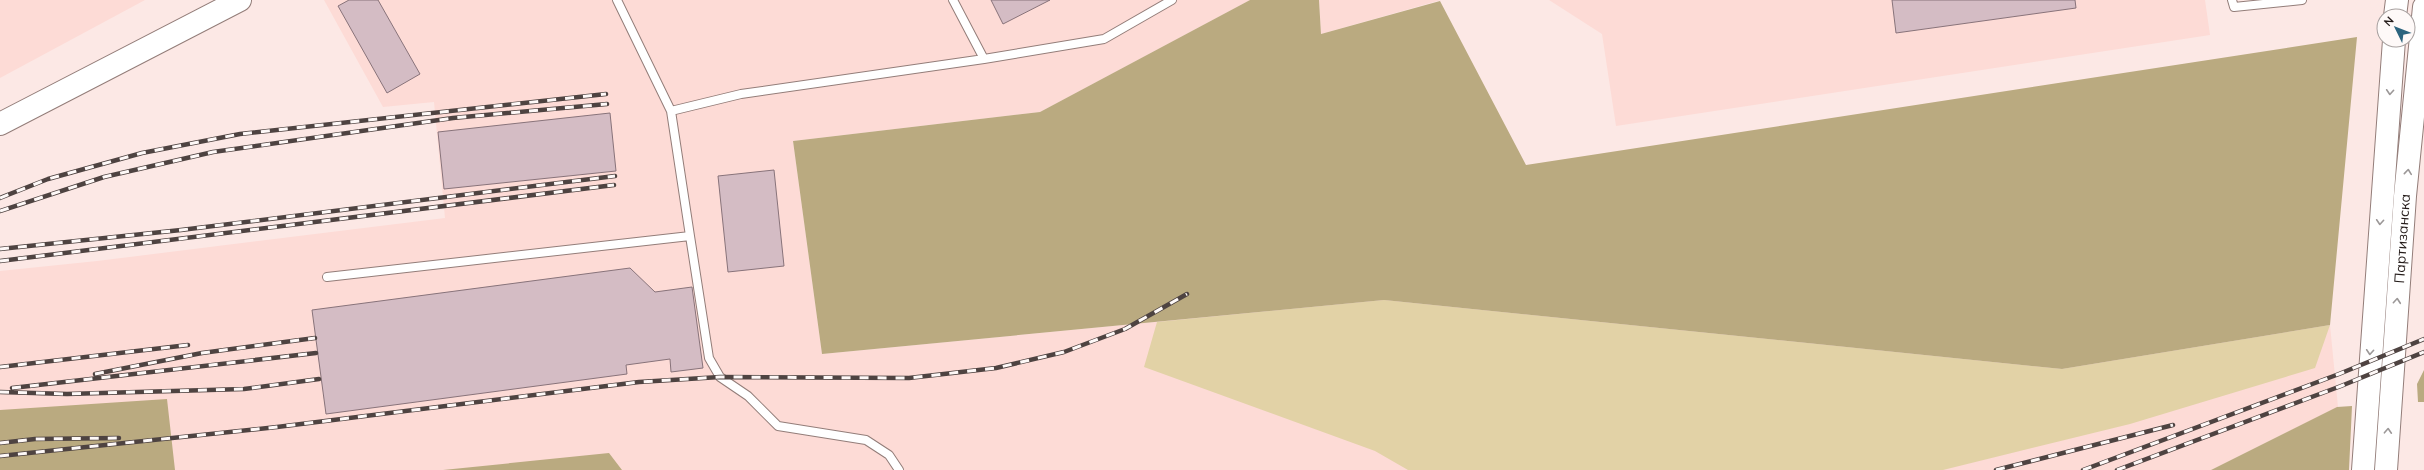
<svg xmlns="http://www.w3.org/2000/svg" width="2424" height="470" viewBox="0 0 2424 470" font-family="Mulish,sans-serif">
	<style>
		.built { fill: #fddbd6 }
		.green { fill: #e2d2a6 }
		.forest { fill: #baaa80 }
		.building { fill: #d4bcc4; stroke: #88737a }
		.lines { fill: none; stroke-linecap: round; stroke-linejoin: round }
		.lane-casing { stroke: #937d79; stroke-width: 10 }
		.secondary-casing { stroke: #937d79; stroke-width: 24 }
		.lane { stroke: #fff; stroke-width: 8 }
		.secondary { stroke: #fff; stroke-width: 22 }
		.rail-casing { stroke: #4e4341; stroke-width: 4.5 }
		.rail { stroke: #fef9f8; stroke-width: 3; stroke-dasharray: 9; stroke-linecap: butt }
		.oneway { stroke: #9c9898 }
		.labels { text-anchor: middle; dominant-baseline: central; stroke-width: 3; stroke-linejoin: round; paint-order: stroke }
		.street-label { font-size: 14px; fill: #241b19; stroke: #fef9f8 }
	</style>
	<rect width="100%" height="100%" fill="#fce8e5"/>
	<!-- built -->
	<path class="built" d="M0,0H145L0,78Z
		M324,0H1250L1040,112L793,141L822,354L1384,300L2062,369L2330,325L2338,407L2211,470H0V271L97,261L445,218L434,102L383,107Z
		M1319,0H1441L1321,34Z
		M1549,0H2205L2210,35L1616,126L1602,34Z"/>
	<!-- green -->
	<path class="green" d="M1384,300L2062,369L2330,325L2315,368L2130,424L1943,470H1408L1375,451L1144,367L1157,322Z"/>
	<!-- forest -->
	<path class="forest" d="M1250,0H1319L1321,34L1440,1L1526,165L2357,37L2330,325L2062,369L1384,300L822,354L793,141L1040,112Z
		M2424,370V402H2418L2417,384Z
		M167,399L175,470H0V410Z
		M2352,406L2349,470H2211L2337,407Z
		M609,453L622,470H443Z"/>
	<!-- building -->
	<path class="building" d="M349,0H378L420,74L387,93L338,6Z
		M991,0H1050L1003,24Z
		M1892,0H2075L2076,8L1896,33Z
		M610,113L616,171L444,189L438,132Z
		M774,170L784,266L728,272L718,176Z
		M630,268L655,292L692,287L703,368L671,372L670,359L626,365L627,374L326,414L312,310Z"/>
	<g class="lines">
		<defs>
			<path id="lane" d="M617,0L671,111L741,94L984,59L953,0
				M2232,0L2234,7L2302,0
				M984,59L1104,39L1172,0
				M690,236L709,358L720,377L748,396L778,426L866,440L889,455L899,470
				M327,277L690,236L671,111"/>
			<g id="secondary">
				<path d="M2395,16L2397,0"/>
				<path d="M0,124L240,0"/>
				<path d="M2363,470L2394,40"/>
				<path id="s1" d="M2386,470L2405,196L2424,7"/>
			</g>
		</defs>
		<!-- lane casing -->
		<use href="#lane" class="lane-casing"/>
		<!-- secondary casing -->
		<use href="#secondary" class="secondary-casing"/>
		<!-- lane -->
		<use href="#lane" class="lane"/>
		<!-- secondary -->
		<use href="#secondary" class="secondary"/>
		<defs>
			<path id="rail" d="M0,198L48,179L142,153L240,134L606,94
				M0,211L104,177L213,152L453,118L607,104
				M0,249L181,230L615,176
				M0,261L614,185
				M0,367L188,345
				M95,374L202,353L315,338
				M12,388L316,353
				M0,392L67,394L244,389L319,379
				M0,443L35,439L119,438
				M0,456L277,427L639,382L720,377L909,378L996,368L1064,352L1125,329L1187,294
				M1996,470L2173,425
				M2083,470L2339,374L2424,339
				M2117,470L2341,386L2424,352"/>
		</defs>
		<!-- rail casing -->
		<use href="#rail" class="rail-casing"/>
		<!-- rail -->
		<use href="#rail" class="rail"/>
	</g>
	<!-- one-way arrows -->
	<defs><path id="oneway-chevron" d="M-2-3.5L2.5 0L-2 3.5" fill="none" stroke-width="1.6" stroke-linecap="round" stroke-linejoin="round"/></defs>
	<g class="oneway">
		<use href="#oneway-chevron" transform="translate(2390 92) rotate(94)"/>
		<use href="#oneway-chevron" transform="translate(2408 172) rotate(-84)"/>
		<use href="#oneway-chevron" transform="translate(2380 222) rotate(94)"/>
		<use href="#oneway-chevron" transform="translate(2397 301) rotate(-85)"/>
		<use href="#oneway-chevron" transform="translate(2370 352) rotate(94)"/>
		<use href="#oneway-chevron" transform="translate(2388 431) rotate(-87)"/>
	</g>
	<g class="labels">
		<!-- street labels -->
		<g class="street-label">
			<text stroke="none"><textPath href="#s1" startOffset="232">Партизанска</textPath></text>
		</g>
	</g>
	<!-- north arrow -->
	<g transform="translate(2396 28) rotate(313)"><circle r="19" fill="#fef9f8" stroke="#a7a09f"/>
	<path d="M0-3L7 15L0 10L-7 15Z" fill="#2c647e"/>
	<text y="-6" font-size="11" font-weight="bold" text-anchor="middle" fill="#241b19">N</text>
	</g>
</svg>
